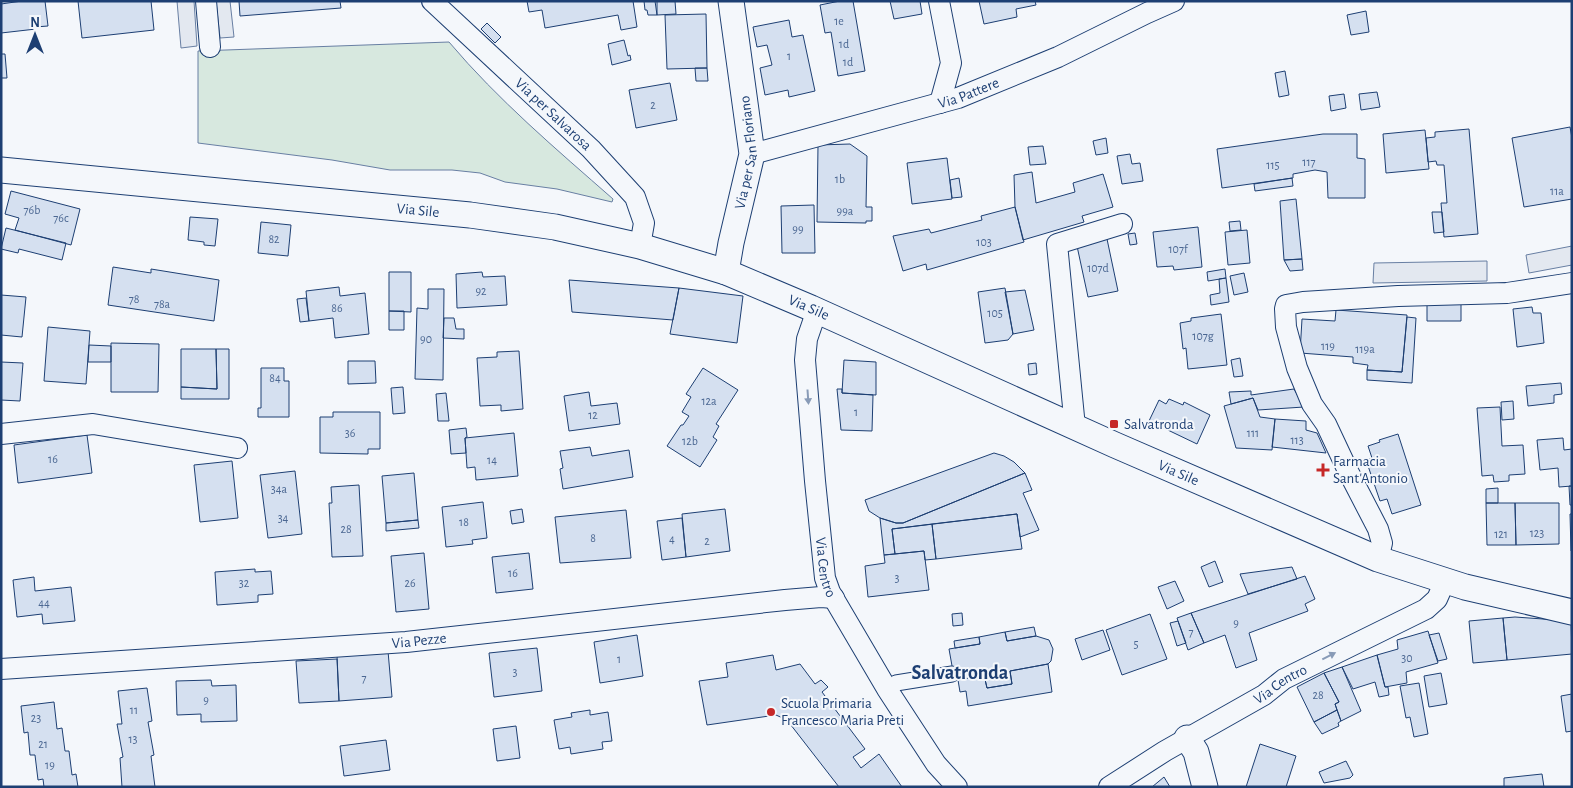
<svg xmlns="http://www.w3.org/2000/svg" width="1573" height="788" viewBox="0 0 1573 788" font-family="'Alegreya Sans',sans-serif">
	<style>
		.green { fill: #d7e8df; stroke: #687fa3 }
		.parking { fill: #e3e8f0; stroke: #687fa3 }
		.building { fill: #d5e0f0; stroke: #1d3f73 }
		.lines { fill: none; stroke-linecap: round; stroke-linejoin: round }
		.pedestrian-casing { stroke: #1d3f73; stroke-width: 17 }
		.minor-casing { stroke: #1d3f73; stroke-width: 22 }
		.tertiary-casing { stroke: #1d3f73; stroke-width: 27 }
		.pedestrian { stroke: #f4f7fb; stroke-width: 15 }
		.minor { stroke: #f4f7fb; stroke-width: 20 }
		.tertiary { stroke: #f4f7fb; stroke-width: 25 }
		.oneway { fill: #889bb7 }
		.poi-dot { fill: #c62828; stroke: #f4f7fb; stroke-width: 2 }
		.labels { text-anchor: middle; stroke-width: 4; stroke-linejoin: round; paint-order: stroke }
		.number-label { font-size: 12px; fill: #4b6792 }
		.street-label { font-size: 15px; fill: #1d3f73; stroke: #f4f7fb }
		.poi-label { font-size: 15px; fill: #1d3f73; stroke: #f4f7fb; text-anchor: start }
		.district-label { font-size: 20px; font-weight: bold; fill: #1d3f73; stroke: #f4f7fb }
	</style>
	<rect width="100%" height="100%" fill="#f4f7fb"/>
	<path class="green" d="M449,42c49,58 107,107 164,157l-1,3 -55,-13 -52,-7 -25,-9 -28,-3h-62l-58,-10 -134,-17v-92z"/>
	<path class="parking" d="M177,1h17l3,45 -16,2z
		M216,1h14l4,36 -14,1z
		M1572,246v19l-43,8 -3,-18z
		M1487,261v20l-114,2 1,-20z"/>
	<path class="building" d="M22,1h23l3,25 -13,1 1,2 -35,4v-29z
		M78,1h73l3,29 -72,8z
		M239,1h101l1,7 -101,8z
		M527,1h106l4,26 -16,3 -3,-15 -73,13 -3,-18 -13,2z
		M644,1h11l2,14h-9l-1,-5h-2z
		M657,1h18l1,13 -19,1z
		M840,1h13l12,70 -27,5 -7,-44 -6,1 -5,-28z
		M890,1h30l2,13 -28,5z
		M979,1h56l1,4 -20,4 1,8 -33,7z
		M1366,11l3,21 -18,3 -4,-20z
		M706,14l1,54 -40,1 -2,-54z
		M789,20l3,17 11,-2 12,56 -26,6 -1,-7 -23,5 -5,-27 12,-3 -5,-20 -10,2 -4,-20z
		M487,23l14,14 -6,6 -14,-14z
		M624,40l4,16 2,-1 1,5 -19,5 -4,-21z
		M1,54h4l2,24h-6z
		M695,68h12l1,13h-12z
		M1285,71l4,24 -10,2 -4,-24z
		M670,83l7,37 -41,8 -7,-38z
		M1377,92l3,15 -19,3 -2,-16z
		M1344,94l2,14 -15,3 -2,-15z
		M1570,127l2,11v61l-48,8 -12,-69z
		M1469,129l9,105 -34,3 -3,-34h6l-3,-38h-7l-1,-4 -8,1 -2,-24 9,-1v-5z
		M1425,130l4,39 -43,4 -3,-39z
		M1323,134h34v24l8,1v39h-37l-1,-26 -12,-2 -22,4v4l-71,10 -5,-39z
		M1106,138l2,15 -12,2 -3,-14z
		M850,144l17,12 -1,51h6v14h-6v2l-49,-1 1,-77z
		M1043,146l3,18 -16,1 -2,-18z
		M1130,154l2,10 8,-1 3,18 -21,3 -5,-28z
		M947,158l5,41 -40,5 -5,-41z
		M1032,172l4,31 39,-11 -2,-9 30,-9 10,33 -31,9 2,6 -61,18 -8,-33 -1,-32z
		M959,178l3,19 -10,1 -2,-18z
		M1292,178l1,8 -38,5 -1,-7z
		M11,191l69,18 -9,36 -56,-15 4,-12 -14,-4z
		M1296,199l6,60 -18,1 -4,-59z
		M814,205l1,48h-33l-1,-47z
		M1015,207l9,35 -97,28 -1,-6 -23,7 -10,-35 36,-7 2,4 51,-13 -1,-4z
		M1432,212h10l2,20 -10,1z
		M190,217l28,2 -3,27 -11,-1v-3l-16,-2z
		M1240,221l1,9 -11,1 -1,-9z
		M261,222l30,3 -3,31 -30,-3z
		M1198,227l4,40 -28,3 -1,-4 -16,1 -4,-35z
		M6,228l60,15 -4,17 -43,-11 -1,4 -17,-4z
		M1247,230l3,33 -22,2 -3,-33z
		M1135,233l2,11 -7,1 -2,-11z
		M1107,239l11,52 -30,6 -11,-51z
		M1302,259l1,11 -13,1 -6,-11z
		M113,267l38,6v-4l68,11 -5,41 -106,-16z
		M1225,269l1,9 -18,3 -1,-9z
		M389,272h22v40l-22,-1z
		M482,272l1,5 22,-1 2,29 -50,3 -1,-34z
		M1244,273l4,19 -14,3 -4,-19z
		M1226,278l3,24 -18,3 -1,-10 10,-2 -1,-14z
		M569,280l110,8 -6,32 -101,-8z
		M339,287l1,9 25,-3 4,41 -34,4 -2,-20 -24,3 -3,-30z
		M679,288l64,8 -6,47 -67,-9z
		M1005,288l8,46 -5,6 -23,3 -7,-51z
		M428,289h16l-1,91 -28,-1 2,-71 11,1z
		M1025,290l9,40 -21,4 -8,-42z
		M1,295l25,2 -4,40 -21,-2z
		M306,298l3,23 -9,1 -3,-23z
		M1461,298v23h-34v-22z
		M1532,307l1,6h8l3,30 -27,4 -4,-38z
		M1336,310l71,5 -5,57 -35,-2 1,-5 -15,-2v-6l-53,-4 2,-34 33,2z
		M389,311h15v19h-15z
		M1221,314l6,51 -39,4 -2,-21 -3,1 -3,-26 11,-2v-3z
		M1407,317l9,1 -4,65 -45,-3v-10l35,2z
		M444,318h10l2,11h8v10l-21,-1z
		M48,327l42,4 -4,53 -42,-3z
		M111,343l48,1 -1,48h-47z
		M89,345l22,1v16h-23z
		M181,349h35l1,40 -36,-2z
		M216,349h13v50h-48v-12l36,2z
		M519,351l4,58 -22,2v-6l-21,1 -3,-48 20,-1v-5z
		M1240,358l3,18 -9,1 -3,-17z
		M844,360l32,2v33l-34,-2z
		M348,361h27l1,22 -28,1z
		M1,362l22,1 -3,38 -19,-1z
		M1036,363l1,11 -8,1 -1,-11z
		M261,368h23v13h5v36h-31v-9h3z
		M703,368l35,22 -22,34 3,2 -6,11 4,3 -17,27 -33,-21 14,-21h2l6,-9 -7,-4 9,-15 -5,-3z
		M1561,383l1,11 -8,1v8l-26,3 -2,-20z
		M403,387l2,26 -12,1 -2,-26z
		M837,389h5v4l31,2 -1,36 -31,-1z
		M1294,389l10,18 -46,3 -5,-12 -22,6 -2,-12 22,-1v4z
		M589,392l2,14 26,-3 3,21 -51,7 -5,-35z
		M446,393l3,28h-11l-2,-27z
		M1253,398l7,19 15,2 -3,31 -36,-2 -12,-42z
		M1169,399l14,6 1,-3 26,13 -13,29 -48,-23 10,-21 7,4z
		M1513,401l1,18 -12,1 -1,-18z
		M1500,407l2,39 21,-1 2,29 -16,1v6l-15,1 -1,-7 -11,1 -5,-68z
		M333,412h47v37h-12v5l-48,-1v-36h13z
		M1275,419l31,2v9l11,3 9,20 -54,-6z
		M466,428l1,9 -2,1 1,15 -15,1 -2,-24z
		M514,433l4,43 -42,4 -1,-13 -8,1 -2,-30z
		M1398,434l23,71 -29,9 -5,-15 -7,2 -14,-41 6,-2 -4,-12 12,-4 -1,-2z
		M87,435l5,38 -74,10 -4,-38z
		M1563,438l1,12 8,-1v37l-13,1 -1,-19 -18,2 -3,-30z
		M590,447l2,9 37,-6 4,27 -70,12 -3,-20 3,-1 -3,-17z
		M994,453l10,3 10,6 11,11 -122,50h-7l-16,-5 -11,-7 -4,-11z
		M232,461l6,57 -38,4 -6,-57z
		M295,471l7,63 -34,4 -8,-63z
		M414,473l4,47 -32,3 -4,-47z
		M1025,473l7,17 -9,3 16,37 -19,7 -3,-23 -125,15 3,25 -11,1 -4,-37 16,5h7z
		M359,485l4,71 -31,1 -3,-54h3l-1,-16z
		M1569,486h3v19h-2z
		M1498,488v15h-12v-14z
		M483,502l4,36 -15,2 1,4 -27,3 -4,-40z
		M1486,503h29l1,42h-29z
		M1515,503h44v41l-43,1z
		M522,509l2,13 -12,2 -2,-13z
		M725,509l5,42 -44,6 -4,-43z
		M626,510l5,48 -71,5 -5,-46z
		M1017,514l5,35 -86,10 -4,-35z
		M1570,514h2v37h-1z
		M682,518l4,39 -24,3 -5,-39z
		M418,520l1,8 -33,3v-8z
		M932,524l4,35 -11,1 -1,-9 -29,3 -3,-25z
		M924,551l5,39 -61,7 -3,-31 20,-3 -1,-8z
		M424,553l5,56 -33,3 -5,-56z
		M529,553l4,36 -37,4 -4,-36z
		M1215,561l8,21 -14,5 -8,-20z
		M1292,567l5,12 -49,15 -8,-20z
		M255,569v3l16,-1 2,23 -15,1v7l-41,3 -2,-33z
		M1305,576l10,23 -10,5 3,7 -59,22 8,27 -21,8 -11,-33 -21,8 -13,-30z
		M34,577l1,14 36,-4 4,34 -32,3 -1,-10 -25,3 -4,-37z
		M1175,581l9,20 -17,8 -9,-22z
		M962,613l1,12 -10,1 -1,-12z
		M1191,613l13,30 -16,7 -11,-32z
		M1150,614l17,45 -45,16 -16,-45z
		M1515,617l56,4 1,33 -65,6 -4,-42z
		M1503,618l4,42 -34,3 -4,-42z
		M1178,621l8,22 -9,3 -7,-23z
		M1034,627l2,9 -29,5 -2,-9z
		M1103,630l7,20 -28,10 -7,-21z
		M1428,631l10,32 -32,9 1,11 -22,4 -8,-32 21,-6 -1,-9z
		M1005,632l2,9 29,-5 13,4 4,9 -2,12 -3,3 -38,7 2,13 -25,4 -3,-13 -26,5v-3h-4l-5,-28 31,-5 -1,-7z
		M1439,633l8,26 -9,2 -9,-26z
		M637,635l6,41 -43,7 -6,-41z
		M979,637l1,7 -25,4 -1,-7z
		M537,648l5,43 -48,6 -5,-44z
		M388,651l4,46 -53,4 -2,-46z
		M773,655l3,15 24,-6 15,20 6,-4 7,7 -6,5 43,57 -12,8 8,11 18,-14 23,33h-63l-52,-67 -11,-5 -69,10 -8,-44 29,-4 -2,-14z
		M1377,655l8,32h3l1,8 -10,2 -4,-15 -22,7 -11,-22z
		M337,659l2,42 -40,2 -3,-42z
		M1048,664l4,28 -84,14 -2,-15 -6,1 -2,-12 26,-5 3,13 25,-4 -2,-13z
		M1342,667l19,44 -20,10 -6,-17 4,-2 -15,-29z
		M1324,673l15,29 -4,2 2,6 -23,12 -17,-35z
		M1441,673l6,31 -18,3 -5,-31z
		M211,680l1,6 24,-1 1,36 -36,1v-8l-24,1 -1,-34z
		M1419,683l9,51 -14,3 -4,-20 -4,1 -6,-32z
		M147,688l5,33 -4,1 6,33 -3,1 4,31h-33l-2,-29 3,-1 -6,-33h5l-4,-33z
		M1572,694v37l-6,1 -5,-36z
		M54,702l3,27 5,-1 3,23h4l3,24 4,-1 2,13h-34l-1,-8 -5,1 -3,-25h-5l-2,-23 -4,1 -3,-27z
		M590,710v5l18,-3 4,29 -10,1 1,7 -32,5 -1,-7 -11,2 -5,-29 18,-3 -1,-4z
		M1337,710l4,11 -3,2 1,3 -17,8 -8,-12z
		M516,726l4,32 -23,3 -4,-32z
		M386,740l4,30 -46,6 -4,-30z
		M1260,744l36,12 -10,31h-40z
		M1346,761l7,14 -3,3 -26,5 -5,-11z
		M1542,774l2,13h-40v-9z
		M1164,777l6,10h-18z"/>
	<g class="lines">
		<defs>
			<path id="pedestrian" d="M896,683l56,-9"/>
			<g id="minor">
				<path d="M206,1l4,46"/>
				<path id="s1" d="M432,1l159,148 44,48 9,26 -4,23"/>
				<path d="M939,1l12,62 -11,40"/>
				<path id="s2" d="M752,154l206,-56 100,-41 89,-44 27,-12"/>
				<path id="s3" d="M817,310l-10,29 -2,21 10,121 10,97 5,14 57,97 49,75 21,23"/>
				<path d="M1075,427l-18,-183 65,-20"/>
				<path d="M1,434l92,-10 144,24"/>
				<path d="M1378,559l4,-16 -4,-14 -29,-56 -23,-49 -14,-20 -15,-36 -11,-41 -1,-18 1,-4 17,-3 95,-6 109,-3 65,-10"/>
				<path id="s4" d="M1,669l405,-27 379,-42 36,-3 13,1"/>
				<path id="s5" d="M1109,787l56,-36 99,-56 20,-16 142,-70 11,-10 8,-18"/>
			</g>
			<g id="tertiary">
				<path id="s6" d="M1,170l469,45 85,12 85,19 86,26 85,36 304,137 263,114 87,28 107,25"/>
				<path id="s7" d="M726,272l5,-29 21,-89 -21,-153"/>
				<path d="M1187,738l9,14 9,35"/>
			</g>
		</defs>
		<use href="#pedestrian" class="pedestrian-casing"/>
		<use href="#minor" class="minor-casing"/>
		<use href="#tertiary" class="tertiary-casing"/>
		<use href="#pedestrian" class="pedestrian"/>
		<use href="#minor" class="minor"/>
		<use href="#tertiary" class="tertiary"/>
	</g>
	<defs><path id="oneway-solid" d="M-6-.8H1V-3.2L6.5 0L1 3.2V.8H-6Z" transform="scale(1.25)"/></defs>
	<g class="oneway">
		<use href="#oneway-solid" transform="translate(808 397) rotate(86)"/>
		<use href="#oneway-solid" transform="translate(1329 656) rotate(-27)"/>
	</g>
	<g class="poi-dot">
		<rect x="1109" y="419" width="10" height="10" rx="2.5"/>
		<path d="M1320.5 462.5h5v5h5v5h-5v5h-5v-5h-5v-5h5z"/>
		<circle cx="771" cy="712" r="5"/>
	</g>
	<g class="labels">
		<g class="number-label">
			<text x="839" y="25">1e</text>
			<text x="844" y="48">1d</text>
			<text x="789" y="60">1</text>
			<text x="848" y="66">1d</text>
			<text x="653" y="109">2</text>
			<text x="1309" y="166">117</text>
			<text x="1273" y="169">115</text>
			<text x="840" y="183">1b</text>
			<text x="1557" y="195">11a</text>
			<text x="32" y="214">76b</text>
			<text x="845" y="215">99a</text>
			<text x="61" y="222">76c</text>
			<text x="798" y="233">99</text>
			<text x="274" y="243">82</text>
			<text x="984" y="246">103</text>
			<text x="1178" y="253">107f</text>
			<text x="1098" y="272">107d</text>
			<text x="481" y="295">92</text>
			<text x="134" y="303">78</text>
			<text x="162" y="308">78a</text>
			<text x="337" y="312">86</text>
			<text x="995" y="317">105</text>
			<text x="1203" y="340">107g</text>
			<text x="426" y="343">90</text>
			<text x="1328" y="350">119</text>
			<text x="1365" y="353">119a</text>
			<text x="275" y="382">84</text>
			<text x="709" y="405">12a</text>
			<text x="856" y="416">1</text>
			<text x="593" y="419">12</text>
			<text x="350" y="437">36</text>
			<text x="1253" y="437">111</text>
			<text x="1297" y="444">113</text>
			<text x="690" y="445">12b</text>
			<text x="53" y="463">16</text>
			<text x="492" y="464">14</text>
			<text x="279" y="493">34a</text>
			<text x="283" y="522">34</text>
			<text x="464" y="526">18</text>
			<text x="346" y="533">28</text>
			<text x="1537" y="537">123</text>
			<text x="1501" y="538">121</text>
			<text x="593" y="542">8</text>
			<text x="672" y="543">4</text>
			<text x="707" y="545">2</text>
			<text x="513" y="577">16</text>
			<text x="897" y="582">3</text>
			<text x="244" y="587">32</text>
			<text x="410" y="587">26</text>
			<text x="44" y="607">44</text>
			<text x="1236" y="627">9</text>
			<text x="1191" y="636">7</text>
			<text x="1136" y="648">5</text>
			<text x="1407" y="662">30</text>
			<text x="619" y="663">1</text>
			<text x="515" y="676">3</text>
			<text x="364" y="682">7</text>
			<text x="1318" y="699">28</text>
			<text x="206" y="704">9</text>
			<text x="134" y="714">11</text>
			<text x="36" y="722">23</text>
			<text x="133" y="743">13</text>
			<text x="43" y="748">21</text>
			<text x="50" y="769">19</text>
		</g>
		<g class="street-label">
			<text dy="5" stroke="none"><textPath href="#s2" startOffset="225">Via Pattere</textPath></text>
			<text dy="5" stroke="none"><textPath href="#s1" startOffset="166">Via per Salvarosa</textPath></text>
			<text dy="5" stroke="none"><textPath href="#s7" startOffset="122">Via per San Floriano</textPath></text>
			<text dy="5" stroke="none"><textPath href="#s6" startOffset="419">Via Sile</textPath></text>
			<text dy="5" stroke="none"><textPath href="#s6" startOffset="824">Via Sile</textPath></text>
			<text dy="5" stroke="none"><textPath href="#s6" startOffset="1229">Via Sile</textPath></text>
			<text dy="5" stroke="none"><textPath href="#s3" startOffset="260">Via Centro</textPath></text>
			<text dy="5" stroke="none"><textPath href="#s4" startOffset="419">Via Pezze</textPath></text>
			<text dy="5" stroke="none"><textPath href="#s5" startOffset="200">Via Centro</textPath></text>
		</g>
		<g class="poi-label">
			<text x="1124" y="429">Salvatronda</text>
			<text x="1333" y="466">Farmacia<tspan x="1333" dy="17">Sant'Antonio</tspan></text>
			<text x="781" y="708">Scuola Primaria<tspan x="781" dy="17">Francesco Maria Preti</tspan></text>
		</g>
		<g class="district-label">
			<text x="960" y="679">Salvatronda</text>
		</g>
	</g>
	<rect width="1573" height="788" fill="none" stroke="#1d3f73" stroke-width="5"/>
	<g transform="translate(35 35)" stroke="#f4f7fb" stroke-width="4" paint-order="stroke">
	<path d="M0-4L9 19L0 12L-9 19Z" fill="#1d3f73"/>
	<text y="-8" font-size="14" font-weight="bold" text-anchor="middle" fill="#1d3f73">N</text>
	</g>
</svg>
